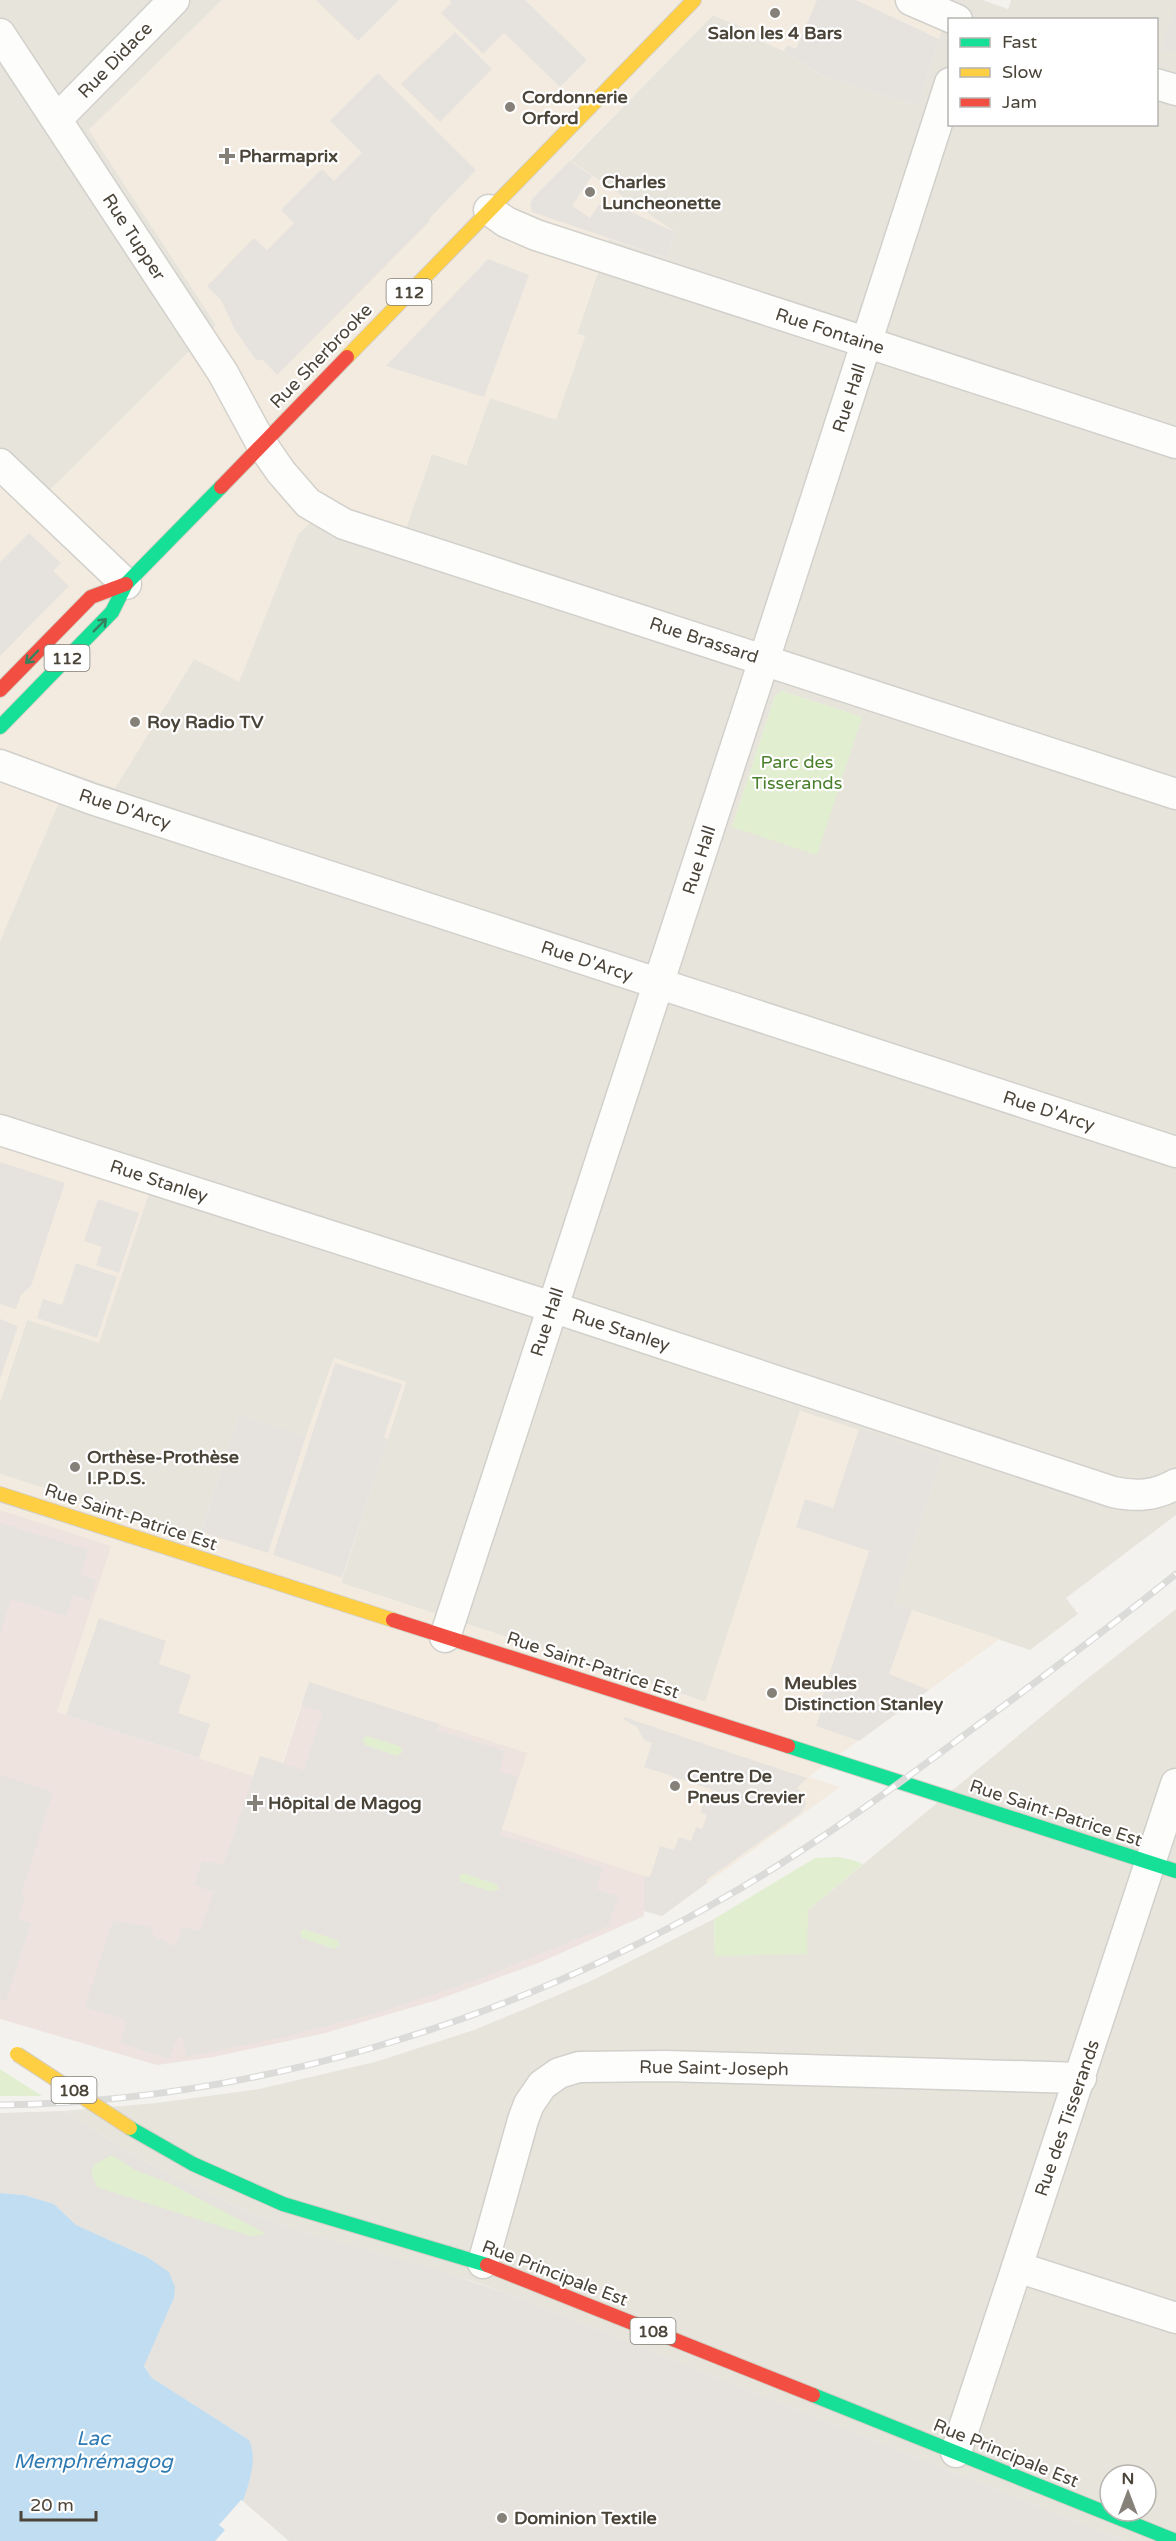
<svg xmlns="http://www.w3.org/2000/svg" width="1176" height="2541" viewBox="0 0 1176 2541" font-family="'Varela Round',sans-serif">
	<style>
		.residential { fill: #e7e4dc; fill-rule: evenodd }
		.commercial { fill: #f3ebdf }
		.industrial { fill: #e6e2de }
		.medical { fill: #eee3df }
		.green { fill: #e1eecf }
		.parking { fill: #e6e3df; fill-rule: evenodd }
		.water { fill: #c0ddf1 }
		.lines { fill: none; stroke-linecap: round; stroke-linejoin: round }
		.street-casing { stroke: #d2d0cb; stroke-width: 33 }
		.fast-casing { stroke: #d3cfc5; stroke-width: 16 }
		.slow-casing { stroke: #d3cfc5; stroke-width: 16 }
		.jam-casing { stroke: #d3cfc5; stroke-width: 16 }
		.street { stroke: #fdfdfc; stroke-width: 30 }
		.fast { stroke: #16e098; stroke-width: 14 }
		.slow { stroke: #ffcf43; stroke-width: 14 }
		.jam { stroke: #f24e42; stroke-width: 14 }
		.rail-casing { stroke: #dbdbda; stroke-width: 7 }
		.rail { stroke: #fff; stroke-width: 4.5; stroke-dasharray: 14; stroke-linecap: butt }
		.slow-bridge-casing { stroke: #d6cebb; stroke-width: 16; stroke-linecap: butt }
		.slow-bridge { stroke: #ffcf43; stroke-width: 14 }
		.oneway { stroke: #36825f }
		.poi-dot { fill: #868178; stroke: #fff; stroke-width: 2 }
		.labels { text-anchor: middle; stroke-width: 4.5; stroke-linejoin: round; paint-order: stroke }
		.shield { fill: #fff; stroke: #817c74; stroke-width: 1.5 }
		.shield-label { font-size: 16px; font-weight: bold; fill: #4b4439 }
		.poi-label { font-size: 18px; font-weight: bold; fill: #4b4439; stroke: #fff; text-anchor: start }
		.street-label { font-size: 18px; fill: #4b4439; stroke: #fff }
		.park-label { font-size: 18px; fill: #4a7f2a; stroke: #fff }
		.water-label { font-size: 20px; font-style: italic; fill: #2e7ab2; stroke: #fff }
	</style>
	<rect width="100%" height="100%" fill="#f4f2ee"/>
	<path class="residential" d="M0,0h222l-133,130 127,195 -187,186 -29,-27z
		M951,0h32l25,9 3,-9h165v1515l-110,83 12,16 -48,36 -137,-46 48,-147 -141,-46 -94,291 -365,-119 65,-201 -72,-24 -28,78 -67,-21 -40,123 -199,-64v-72l27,-82 130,-155 -157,-51v-173l71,-168 44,15 79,-129 45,22 59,-147 36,-34 20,11 52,17 26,-74 34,11 24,-67 95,-62 -8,-2 32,-95 58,19 8,-26 -105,-71 143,-146 48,20 -2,5 25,11 37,24 97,30zM950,20h206v104h-206zM782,691l80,26 -130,110 43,-131z
		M1176,1609v932h-51l-608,-244 -45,-16 -160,-46 -44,-15 -85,-38 -39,-21 -80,-50 92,-8 103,-14 116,-27 99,-32 65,-27 54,-23 121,-61 1,37 93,-46 275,-228zM1110,2475h36v36h-36z"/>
	<path class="commercial" d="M222,0h729l-33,106 -97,-31 -37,-24 -25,-11 2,-5 -48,-20 -143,145 105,72 -8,26 -58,-19 -32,95 8,3 -29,83 -66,-22 -24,67 -34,-11 -26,74 -52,-17 -20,-11 -36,34 -59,148 -45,-23 -79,129 -44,-15 -71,168v-457l29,27 187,-186 -127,-195z
		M0,1114l158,52 -59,177 -72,-23 -27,82z
		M334,1358l72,24 -65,201 364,119 95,-291 142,45 -48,148 106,35 -192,138 32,10 -178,129 -18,-5v-35l-142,-47 24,-76 -218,-70 -26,80 -29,13 -196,-64 53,-166 -110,-36v-36l199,64 40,-124 67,22z"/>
	<path class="industrial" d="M64,2111l80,50 39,21 85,38 44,15 129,36 76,26 608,244h-836l-46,-40 8,-26 -2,-35 -97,-62 -8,-13 30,-67 -1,-18 -26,-23 -71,-32 -22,-21 -30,-9 -24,-2v-80z"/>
	<path class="medical" d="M0,1510l111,36 -54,166 196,64 7,-20 23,7 26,-81 218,71 -25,76 142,47v40l-103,46 -107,39 -109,32 -112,24 -56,8 -157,-46z"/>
	<path class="green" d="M782,691l80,26 -45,138 -85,-28 43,-131z
		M367,1736l33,10 3,6 -6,4 -33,-11 -1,-6z
		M838,1857l15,3 10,4 -55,46 -1,44 -92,2 -1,-37 101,-61z
		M463,1873l33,11 3,5 -6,3 -33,-10 -1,-6z
		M304,1929l33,11 3,5 -6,4 -33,-11 -1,-6z
		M0,2069l42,27h-42z
		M109,2156h5l21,14 34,13 94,49 1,3 -14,1 -153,-49 -6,-14 3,-8z"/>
	<path class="parking" d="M316,0h83l-41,41z
		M450,0h75l62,60 -27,27 -56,-54 -21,21 -42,-41 10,-10z
		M817,0h39l83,39 -21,67 -97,-31 -37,-24 3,-6 9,4z
		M1176,5v48l-14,-4z
		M455,32l37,37 -52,53 -39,-38z
		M378,73l98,97 -47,49 1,2 -153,154 -14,-15h-7l-21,-30 -14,-30 -14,-14 47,-48 13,12 27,-27 -13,-13 41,-41 12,12 28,-28 -32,-32z
		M570,161l22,15 -20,30 18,12 9,-14 14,9 5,-7 57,26 -8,26 -135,-46 -2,-8 3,-6z
		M488,259l41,16 -45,122 -98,-31z
		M29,533l32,30 -8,8 16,15 -69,70v-94z
		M0,1162l65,21 -34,103 -10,9 -5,14 -16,-5z
		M98,1199l41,14 -20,60 -23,-8 6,-18 -18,-6z
		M76,1263l41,14 -20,61 -60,-20 6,-19 19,6z
		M0,1319l18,7 -18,53z
		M335,1363l67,21 -18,53 4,2 -46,139 -69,-23z
		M239,1414l67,22 -38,117 -67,-21z
		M859,1429l83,27 -48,148 18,6 -23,64 40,16 -70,51 -43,-15 7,-21 -3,-2 49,-152 -73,-24 9,-28 28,9z
		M0,1523l88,27 -8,25 16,5 -7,21 -16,-6 -7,21 -55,-17 -11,36z
		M99,1618l67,23 -7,23 32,11 -13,38 32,11 -11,34 -133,-43z
		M309,1682l130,42 -2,6 68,21 -6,20 19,6 -18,58 103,33 -7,21 22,7 -10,30 -134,55 -94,31 -96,25 -97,20 -5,-19 -4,-1 -9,22 -49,-16 6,-18 -2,-6 -39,-12 28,-87 40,8 -1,7 23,11 7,-19 18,4 14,-39 -20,-7 8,-24 21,4 37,-109 44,14 19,-58 -22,-7zM367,1736l33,10 3,6 -6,4 -32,-11 -2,-6zM463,1873l33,11 3,5 -6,3 -32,-10 -2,-6zM304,1929l33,11 3,5 -6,4 -32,-11 -2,-6z
		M624,1717l183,61 -10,10 5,4 4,12 -5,9 -95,67 1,3 -45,33 -18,-5v-35l6,1 10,-31 14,4 5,-13 12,4 5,-14 6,2 5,-14 -7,-3 4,-11 8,3 4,-13 -72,-24 8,-24 -8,-3 -7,-13 -14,-8z
		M0,1775l53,17 -32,103 4,2 -7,22 13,4 -25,78 -6,-2z
		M205,2229l90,29 37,1 15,-3 89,19 60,20 -5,20 75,20 40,15 60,14 -72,148 -19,29h-13l-149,-94 -11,-3 -46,-2 -2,3 26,19 -65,77h-26l-45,-39 21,-64 14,-23 -77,-45 -12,20 -37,-24 45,-100 -10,-4z"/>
	<path class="water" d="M0,2193l24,2 30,9 22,21 71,32 22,15 6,15 -1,11 -30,68 8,12 97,62c9,20 0,42 -6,61l-2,-1 -22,25 6,5 -10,11h-215z"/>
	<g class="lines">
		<defs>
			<path id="street" d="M911,0l46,20
				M0,34l223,339 38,70 20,29 27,31 36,21 832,270
				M1156,84l20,6
				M57,119l117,-119
				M489,210l17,12 30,13 640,208
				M0,464l126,120
				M0,765l92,34 1084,353
				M0,1130l552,177 561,185c23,5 42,4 63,-8
				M445,1637l319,-977 186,-577
				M483,2263l40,-143 6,-16 13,-19 17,-12 20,-6 87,-1 415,12
				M1017,2267l159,51
				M956,2452l220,-668"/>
			<path id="fast" d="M0,727l112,-115 14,-28 95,-97
				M788,1746l388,125
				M130,2128l63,36 90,40 204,61
				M813,2395l363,146"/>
			<path id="slow" d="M347,357l347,-357
				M0,1494l393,126"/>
			<path id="jam" d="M221,487l126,-130
				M0,690l91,-93 35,-13
				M393,1620l395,126
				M487,2265l326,130"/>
		</defs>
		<use href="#street" class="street-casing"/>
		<use href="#fast" class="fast-casing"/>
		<use href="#slow" class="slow-casing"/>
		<use href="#jam" class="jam-casing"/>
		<use href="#street" class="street"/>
		<use href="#fast" class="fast"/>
		<use href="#slow" class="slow"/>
		<use href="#jam" class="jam"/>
		<defs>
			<path id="rail" d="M0,2105c248,-3 498,-80 713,-201 90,-50 175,-112 258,-174 69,-51 138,-102 205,-156"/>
		</defs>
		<use href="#rail" class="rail-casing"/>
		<use href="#rail" class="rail"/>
		<defs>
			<path id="slow-bridge" d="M17,2054l113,74"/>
		</defs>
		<use href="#slow-bridge" class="slow-bridge-casing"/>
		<use href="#slow-bridge" class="slow-bridge"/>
	</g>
	<defs><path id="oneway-shaft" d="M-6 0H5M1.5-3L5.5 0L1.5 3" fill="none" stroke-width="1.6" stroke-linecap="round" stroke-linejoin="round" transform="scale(1.5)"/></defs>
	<g class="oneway">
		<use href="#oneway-shaft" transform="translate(100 625) rotate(-45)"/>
		<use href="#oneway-shaft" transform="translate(32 657) rotate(134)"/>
	</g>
	<g class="poi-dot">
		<circle cx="775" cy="13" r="6"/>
		<circle cx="510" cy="107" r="6"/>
		<path d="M224 147h6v6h6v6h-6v6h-6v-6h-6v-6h6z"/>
		<circle cx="590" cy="192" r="6"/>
		<circle cx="135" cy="722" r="6"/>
		<circle cx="75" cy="1467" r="6"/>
		<circle cx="772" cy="1693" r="6"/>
		<circle cx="675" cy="1786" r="6"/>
		<path d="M252 1794h6v6h6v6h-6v6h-6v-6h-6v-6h6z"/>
		<circle cx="502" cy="2518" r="6"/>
	</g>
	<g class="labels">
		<g class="shield">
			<rect x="386.5" y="279" width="45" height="26" rx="4.5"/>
			<rect x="44.5" y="645" width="45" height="26" rx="4.5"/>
			<rect x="51.5" y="2077" width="45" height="26" rx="4.5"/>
			<rect x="630.5" y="2318" width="45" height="26" rx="4.5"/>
		</g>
		<g class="shield-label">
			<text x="409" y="298">112</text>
			<text x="67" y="664">112</text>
			<text x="74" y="2096">108</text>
			<text x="653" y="2337">108</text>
		</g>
		<g class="poi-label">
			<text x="775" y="39" text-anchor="middle">Salon les 4 Bars</text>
			<text x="522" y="103">Cordonnerie<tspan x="522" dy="21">Orford</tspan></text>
			<text x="239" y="162">Pharmaprix</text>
			<text x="602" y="188">Charles<tspan x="602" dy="21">Luncheonette</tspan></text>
			<text x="147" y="728">Roy Radio TV</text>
			<text x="87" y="1463">Orthèse-Prothèse<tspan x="87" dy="21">I.P.D.S.</tspan></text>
			<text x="784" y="1689">Meubles<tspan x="784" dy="21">Distinction Stanley</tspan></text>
			<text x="687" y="1782">Centre De<tspan x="687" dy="21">Pneus Crevier</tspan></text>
			<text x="268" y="1809">Hôpital de Magog</text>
			<text x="514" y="2524">Dominion Textile</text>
		</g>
		<g class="street-label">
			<text transform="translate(115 60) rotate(-46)" y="6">Rue Didace</text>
			<text transform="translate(134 237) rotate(57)" y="6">Rue Tupper</text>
			<text transform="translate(830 331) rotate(18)" y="6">Rue Fontaine</text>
			<text transform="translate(321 356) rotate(-46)" y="6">Rue Sherbrooke</text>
			<text transform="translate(849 398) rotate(-72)" y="6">Rue Hall</text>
			<text transform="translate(704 640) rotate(18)" y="6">Rue Brassard</text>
			<text transform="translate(125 809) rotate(18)" y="6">Rue D'Arcy</text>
			<text transform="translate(699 860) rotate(-72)" y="6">Rue Hall</text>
			<text transform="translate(587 961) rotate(18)" y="6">Rue D'Arcy</text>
			<text transform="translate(1049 1111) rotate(18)" y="6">Rue D'Arcy</text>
			<text transform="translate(159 1181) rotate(18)" y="6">Rue Stanley</text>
			<text transform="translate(547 1322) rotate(-72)" y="6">Rue Hall</text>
			<text transform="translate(621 1330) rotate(18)" y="6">Rue Stanley</text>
			<text transform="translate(131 1517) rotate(18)" y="6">Rue Saint-Patrice Est</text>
			<text transform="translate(593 1665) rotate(18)" y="6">Rue Saint-Patrice Est</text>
			<text transform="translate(1056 1813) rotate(18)" y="6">Rue Saint-Patrice Est</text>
			<text transform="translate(714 2068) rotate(1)" y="6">Rue Saint-Joseph</text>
			<text transform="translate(1067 2118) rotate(-71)" y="6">Rue des Tisserands</text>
			<text transform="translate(555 2273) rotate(21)" y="6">Rue Principale Est</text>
			<text transform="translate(1006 2453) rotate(22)" y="6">Rue Principale Est</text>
		</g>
		<g class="park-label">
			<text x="797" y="768">Parc des<tspan x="797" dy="21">Tisserands</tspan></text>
		</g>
		<g class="water-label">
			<text x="93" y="2445">Lac<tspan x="93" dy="23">Memphrémagog</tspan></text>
		</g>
	</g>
	<rect x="948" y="18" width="210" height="108" fill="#ffffff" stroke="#b7b4b0" stroke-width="1.5"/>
	<rect x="960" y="38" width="30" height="9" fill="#16e098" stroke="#b7b4b0" stroke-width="1.5"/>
	<text x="1002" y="48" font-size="18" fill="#4b4439">Fast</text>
	<rect x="960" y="68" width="30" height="9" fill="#ffcf43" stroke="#b7b4b0" stroke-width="1.5"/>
	<text x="1002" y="78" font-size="18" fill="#4b4439">Slow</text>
	<rect x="960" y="98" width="30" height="9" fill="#f24e42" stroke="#b7b4b0" stroke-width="1.5"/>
	<text x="1002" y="108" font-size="18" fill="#4b4439">Jam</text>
	<g transform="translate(1128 2493)"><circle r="28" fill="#ffffff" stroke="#b7b4b0" stroke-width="1.5"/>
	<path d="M0-4.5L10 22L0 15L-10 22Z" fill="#868178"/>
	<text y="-9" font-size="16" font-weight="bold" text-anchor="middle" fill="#4b4439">N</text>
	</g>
	<path d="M21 2511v9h75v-9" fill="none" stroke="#4b4439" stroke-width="3"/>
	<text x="30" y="2511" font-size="18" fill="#4b4439" stroke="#ffffff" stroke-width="4.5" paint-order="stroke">20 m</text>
</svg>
